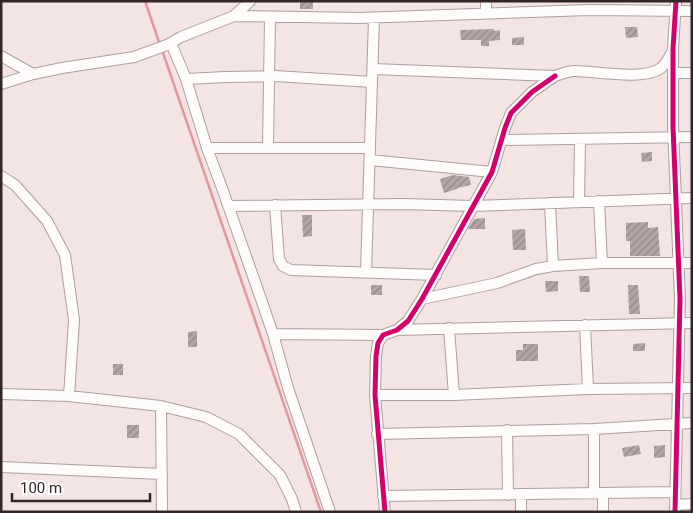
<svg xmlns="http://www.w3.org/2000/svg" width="693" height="513" viewBox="0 0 693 513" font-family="Roboto,sans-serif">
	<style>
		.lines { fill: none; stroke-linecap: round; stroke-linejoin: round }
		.stream { stroke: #e4979d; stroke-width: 2.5 }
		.building { fill: url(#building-hatch) }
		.street-casing { stroke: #ae9fa0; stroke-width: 12 }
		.street { stroke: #fefbfb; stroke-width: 10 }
		.cycleway-casing { stroke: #fff; stroke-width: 8 }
		.cycleway { stroke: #d6006c; stroke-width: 5 }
	</style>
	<defs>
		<pattern id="building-hatch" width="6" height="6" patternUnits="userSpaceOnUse" patternTransform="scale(1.25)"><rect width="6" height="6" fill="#b4a6a6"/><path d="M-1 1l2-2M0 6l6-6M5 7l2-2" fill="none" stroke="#938787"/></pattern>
	</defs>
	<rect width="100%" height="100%" fill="#f5e4e4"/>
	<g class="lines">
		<path class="stream" d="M145,1l15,44
			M162,50l159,462"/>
	</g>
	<path class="building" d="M300,1h13v8h-13z
		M625,27h12l1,10 -12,1z
		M494,29v2l6,-1v10l-11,1v5h-8v-6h-20l-1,-10z
		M524,37v8h-12v-7z
		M652,152v9l-10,1 -1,-9z
		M453,175l16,2 2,8 -14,3v1l-13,4 -4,-14z
		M302,215h10v21l-9,1z
		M485,218v11h-17l6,-10z
		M648,222v6l10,-1 2,29h-30v-15h-4v-18z
		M525,229l1,21h-13l-1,-20z
		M579,276h10l1,16h-10z
		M545,281h13v10l-12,1z
		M371,285h11v10h-11z
		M628,285h10l2,29h-11z
		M197,331v16h-9v-15z
		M645,343v8h-12v-7z
		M523,344h15v17h-22v-11h7z
		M113,364h10v11h-10z
		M127,425h12v13h-12z
		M639,445l2,9 -17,3 -2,-9z
		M665,445v12l-11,1v-12z"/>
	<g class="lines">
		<defs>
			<path id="street" d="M486,1v12
				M234,16l126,2 229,-8 103,1
				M171,43l15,36 21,69 15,40 39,111 12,35 15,54 42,124
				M1,56l32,18
				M373,69l182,7c6,-2 13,-5 19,-5 21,0 70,10 87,-3 5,-4 8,-10 11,-16
				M673,73h19
				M186,79l40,-2 49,-1 97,6
				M1,84l32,-10 29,-6 72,-11 33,-12 14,-8 53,-21 16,-15
				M502,140l190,-3
				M268,147l2,-130
				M207,148h163
				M370,160l122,12
				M1,176l14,9 32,36 18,34 9,65 -5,76
				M599,201l3,62
				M579,202l1,-62
				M550,203l3,63
				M275,205l4,54 4,7 8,4 145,5
				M228,206l176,-2 69,2 219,-8
				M366,272l8,-254
				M422,299l75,-16 39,-14 17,-3 49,-3h90
				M585,325l3,64
				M449,328l5,67
				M397,330l295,-7
				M273,334l110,1
				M1,394l68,2 92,10 45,11 33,17 41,41 12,24 4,13
				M375,395h79l134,-6 104,-1
				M161,406l1,106
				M594,429v64
				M507,430l1,65
				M377,434l217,-5 98,-6
				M1,467l161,7
				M603,493v19
				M521,494v18
				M383,496l291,-4
				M675,505l17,-1
				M385,512l-10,-117 1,-39 2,-13 5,-8 14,-5 11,-9 14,-22 70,-127 13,-44 6,-15 21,-21 23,-16
				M675,512l5,-213 -7,-172v-78l3,-48"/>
		</defs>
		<use href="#street" class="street-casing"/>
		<use href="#street" class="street"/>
		<defs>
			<path id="cycleway" d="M385,512l-10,-117 1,-39 2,-13 5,-8 14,-5 11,-9 14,-22 70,-127 13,-44 6,-15 21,-21 23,-16
				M675,512l5,-213 -7,-172v-78l3,-48"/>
		</defs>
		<use href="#cycleway" class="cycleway-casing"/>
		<use href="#cycleway" class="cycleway"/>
	</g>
	<rect width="693" height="513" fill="none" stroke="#342627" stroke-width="5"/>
	<path d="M12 493v8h138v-8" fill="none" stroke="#342627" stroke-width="2.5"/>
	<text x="20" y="493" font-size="15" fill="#342627" stroke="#ffffff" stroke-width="4" paint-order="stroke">100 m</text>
</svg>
